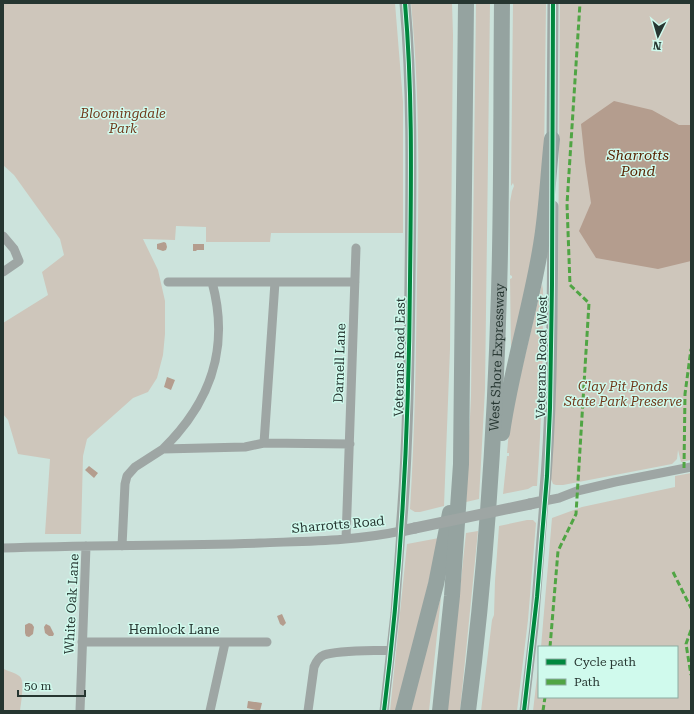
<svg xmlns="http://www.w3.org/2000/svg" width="694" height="714" viewBox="0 0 694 714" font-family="'Roboto Serif',serif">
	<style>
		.green { fill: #cec6bb }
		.water { fill: #b49d8e }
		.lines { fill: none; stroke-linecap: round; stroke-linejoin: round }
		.minor { stroke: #9ea6a4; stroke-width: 9 }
		.tertiary { stroke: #9ea6a4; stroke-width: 11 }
		.motorway { stroke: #95a3a0; stroke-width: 16 }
		.tertiary-bridge { stroke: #9ea6a4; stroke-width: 11 }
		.quiet { stroke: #50a544; stroke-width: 3; stroke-dasharray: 6 3; stroke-linecap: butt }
		.cycleway-casing { stroke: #d0faed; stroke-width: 6 }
		.cycleway { stroke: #00873e; stroke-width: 4 }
		.labels { text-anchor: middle; stroke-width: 3; stroke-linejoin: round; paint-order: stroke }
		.park-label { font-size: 13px; font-style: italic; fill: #70391b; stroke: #d0faed }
		.street-label { font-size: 13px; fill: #263631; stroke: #d0faed }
		.water-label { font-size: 14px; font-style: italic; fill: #572201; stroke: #d0faed }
	</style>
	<rect width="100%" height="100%" fill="#cce3dc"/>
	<path class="green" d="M3,3h392l8,99v131h-132l-1,9h-64v-15l-30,-1 -1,14 -32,-1 15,31 7,31v33l-2,21 -6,23 -9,14 -15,6 -46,41 -4,17 -2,78h-36l5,-75 -32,-5 -10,-34 -5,-6v-91l45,-28 -6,-23 22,-17 -4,-16 -46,-64 -11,-10z
		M411,3h41l1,32 -3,314 -6,157 -24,6h-5l-5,-3c5,-78 6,-155 7,-233 2,-91 3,-182 -6,-273z
		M476,3h14l-5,386 -6,110 -13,3 5,-106z
		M513,3h33l-2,159 -9,91 -24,96 -1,-70 2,-1v-2l-2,-1v-73l2,-11 2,-5 -1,-3 -2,3z
		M560,3h131v457l-10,2 -3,-12 -1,9 -5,5 -109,21h-7l-3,-1 -2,-5 7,-188z
		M542,284l1,6c0,65 -1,131 -6,196h-4l-5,3 -25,5 4,-38h2v-3h-2l3,-34z
		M691,473v238h-158l6,-51v37h138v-50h-136l11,-129 30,-11 93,-20v-11z
		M527,520h6l3,3 -8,97 -11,91h-36l11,-91 2,-5 1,-34 4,-55z
		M478,531l-18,180h-13l19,-178z
		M439,538l-41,173h-8l17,-167z
		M441,597l-12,114h-22z
		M3,667l1,2c5,3 14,4 17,9 3,6 0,26 -1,33h-17z"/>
	<path class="water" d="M614,101l38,9 27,15h12v136l-33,8 -62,-11 -17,-27 12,-28 -6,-41 -4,-38z
		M164,242l2,1 1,4 -1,3 -3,1 -6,-2v-5z
		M193,244h11v6h-7l-1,1h-3z
		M167,377l8,3 -4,10 -7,-3z
		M89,466l9,7 -4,5 -9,-8z
		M282,614l4,9 -3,3 -3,-2 -3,-8z
		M29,623l3,1 2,3 -1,7 -4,3 -3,-1 -1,-3v-8z
		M46,624l4,2 4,8 -1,2h-4l-4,-3 -1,-6z
		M248,701l14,2 -2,8 -13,-3z"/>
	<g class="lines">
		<path class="minor" d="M3,236l11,13 5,12 -16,11
			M168,282h187
			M264,443l11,-161
			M163,449c48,-47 67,-101 49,-167
			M346,539l10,-291
			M122,546l3,-62 2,-8 8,-9 28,-18 82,-2 19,-4 86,1
			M3,548c86,-3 171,-2 257,-5 48,-2 95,-2 141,-12l-6,82 -11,98
			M82,642h185
			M80,711l6,-165
			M210,711l15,-68
			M308,711l6,-44c2,-5 5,-10 10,-12 14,-5 51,-4 67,-5
			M524,711l10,-84 10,-126 15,-3 18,-7 38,-9 76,-15"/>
		<path class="tertiary" d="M405,3c8,93 6,185 5,278 -1,83 -2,167 -9,250l14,-3
			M552,146l1,-143
			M530,504l14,-3c9,-98 8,-197 9,-295"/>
		<g class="motorway">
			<path d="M502,433c9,-64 29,-125 39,-188 6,-35 7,-71 11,-106"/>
			<path d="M403,711l33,-127 14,-71"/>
			<path d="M440,711l12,-115 9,-132 5,-461"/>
			<path id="s1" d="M468,711c18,-139 27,-279 31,-419 3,-96 2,-193 3,-289"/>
		</g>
		<path class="tertiary-bridge" d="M415,528l115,-24"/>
		<path class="quiet" d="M684,468l1,-74 6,-45
			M673,572l18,36
			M691,630l-5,14 5,31
			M550,647l8,-96 18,-37 13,-211 -19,-18 -3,-81 13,-201
			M543,711l2,-14"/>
		<defs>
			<path id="cycleway" d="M384,711c18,-143 25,-286 26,-430 1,-93 3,-185 -5,-278
				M524,711l13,-114 10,-121 3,-68 2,-123 1,-282"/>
		</defs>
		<use href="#cycleway" class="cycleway-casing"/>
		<use href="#cycleway" class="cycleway"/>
	</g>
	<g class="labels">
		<g class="park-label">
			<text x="123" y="118">Bloomingdale<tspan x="123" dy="15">Park</tspan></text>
			<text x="623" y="391">Clay Pit Ponds<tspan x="623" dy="15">State Park Preserve</tspan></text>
		</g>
		<g class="street-label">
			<text transform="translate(399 357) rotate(-89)" y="5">Veterans Road East</text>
			<text transform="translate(541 357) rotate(-89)" y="5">Veterans Road West</text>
			<text dy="5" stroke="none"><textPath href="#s1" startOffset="355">West Shore Expressway</textPath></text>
			<text transform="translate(339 363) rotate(-88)" y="5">Darnell Lane</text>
			<text transform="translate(338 524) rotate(-5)" y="5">Sharrotts Road</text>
			<text transform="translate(71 604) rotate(-87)" y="5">White Oak Lane</text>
			<text x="174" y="634">Hemlock Lane</text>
		</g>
		<g class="water-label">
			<text x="638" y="160">Sharrotts<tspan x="638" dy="16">Pond</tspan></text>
		</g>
	</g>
	<rect width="694" height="714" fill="none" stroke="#263631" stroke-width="8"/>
	<rect x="538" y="646" width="140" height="52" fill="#d0faed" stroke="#8caca2"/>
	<rect x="546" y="659" width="20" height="6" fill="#00873e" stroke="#8caca2"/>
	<text x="574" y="666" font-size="12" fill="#263631">Cycle path</text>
	<rect x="546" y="679" width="20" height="6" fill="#50a544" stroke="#8caca2"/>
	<text x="574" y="686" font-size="12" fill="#263631">Path</text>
	<g transform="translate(658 36) rotate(185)" stroke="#d0faed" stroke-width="3" paint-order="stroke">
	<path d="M0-3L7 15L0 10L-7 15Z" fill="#263631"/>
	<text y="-6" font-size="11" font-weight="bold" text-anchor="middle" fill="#263631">N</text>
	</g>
	<path d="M18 690v6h67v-6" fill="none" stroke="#263631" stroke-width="2"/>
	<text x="24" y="690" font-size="12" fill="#263631" stroke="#d0faed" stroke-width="3" paint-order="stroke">50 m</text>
</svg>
